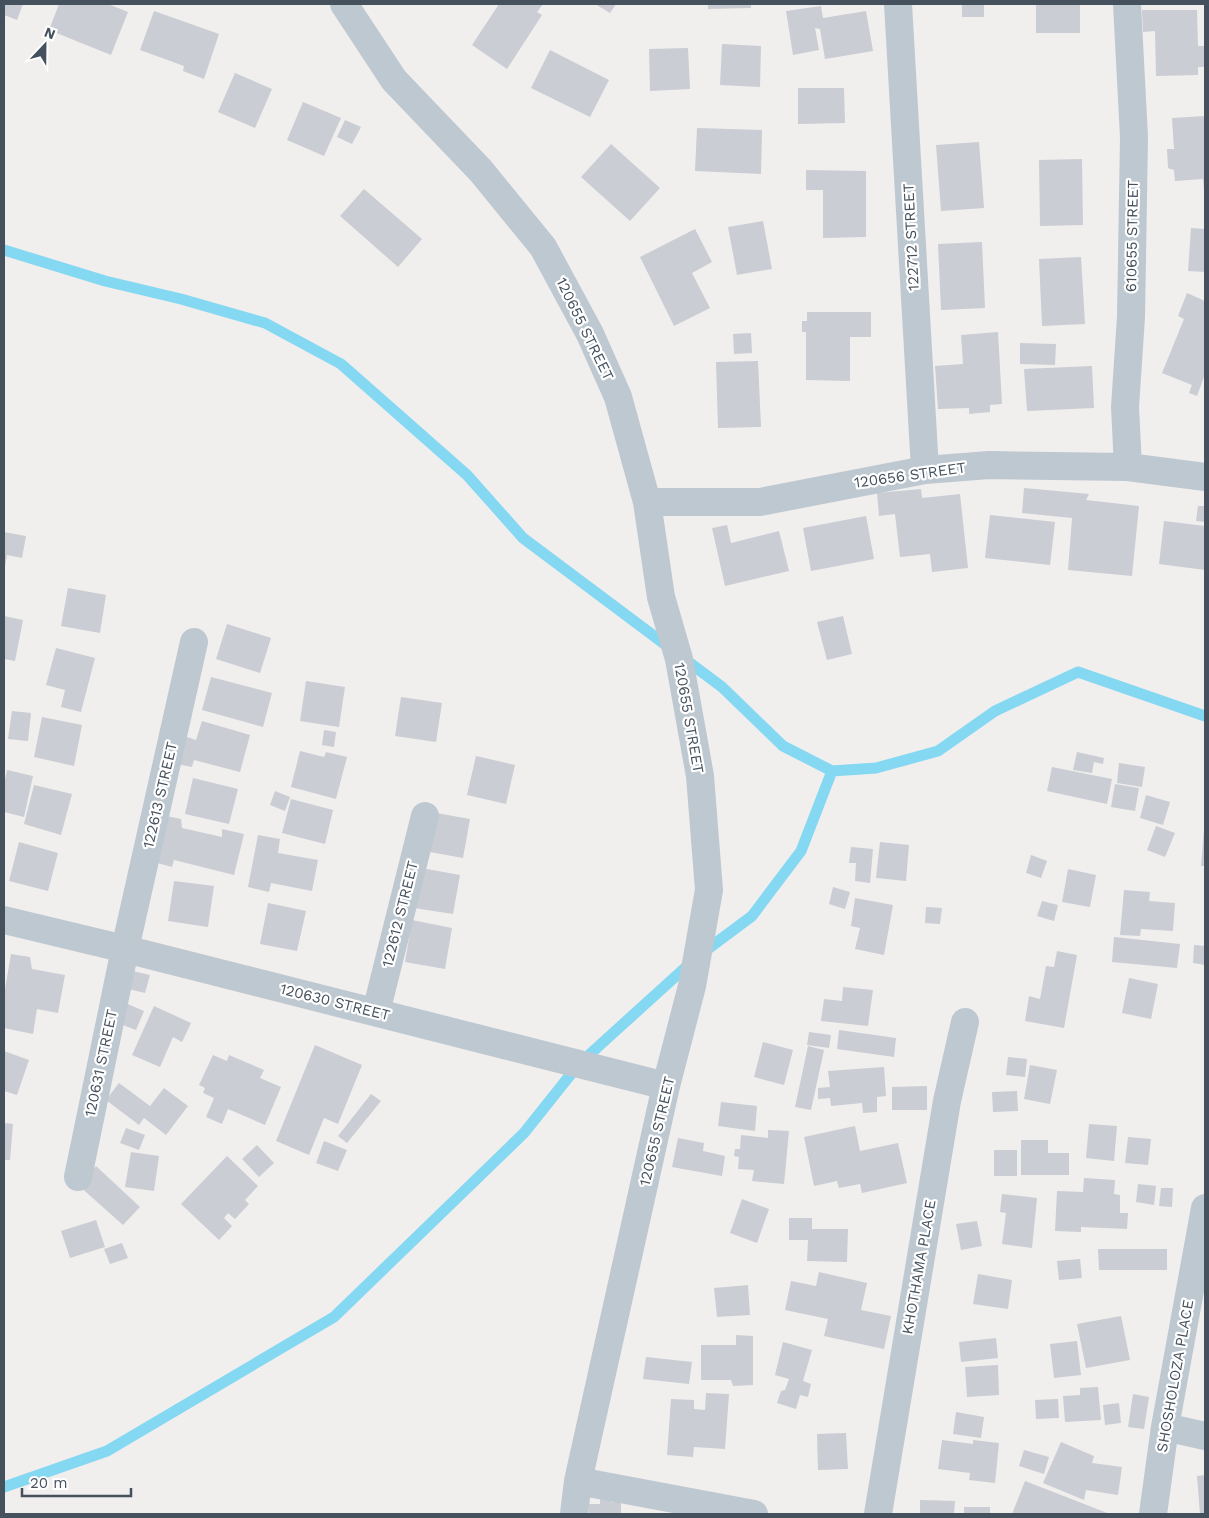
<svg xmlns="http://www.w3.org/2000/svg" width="1209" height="1518" viewBox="0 0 1209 1518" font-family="'Work Sans',sans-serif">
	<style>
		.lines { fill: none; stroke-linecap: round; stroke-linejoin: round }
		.stream { stroke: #84d8f1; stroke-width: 11 }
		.building { fill: #cacdd3 }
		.street { stroke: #bec8d1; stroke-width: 28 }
		.labels { text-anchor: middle; stroke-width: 4.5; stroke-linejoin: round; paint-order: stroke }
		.street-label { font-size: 15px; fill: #45515d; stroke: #fff }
	</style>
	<rect width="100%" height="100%" fill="#f1eeee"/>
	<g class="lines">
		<path class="stream" d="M4,250l101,31 76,18 84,24 76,41 126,111 56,63 199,149 61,59 49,25 44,-3 62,-17 57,-40 83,-39 127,44
			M4,1487l103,-36 227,-134 190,-184 55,-69 118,-107 55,-41 49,-65 31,-80"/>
	</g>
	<path class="building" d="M4,4h19l-6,16 -13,-5z
		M59,4h49l20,8 -17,43 -62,-25z
		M499,4h44l-6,8 5,3 -35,54 -35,-24z
		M595,4h21l-6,9z
		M708,4h43v4l-43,1z
		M962,4h22v13h-22z
		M1036,4h44v29h-44z
		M821,6l2,12 43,-7 7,40 -48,8 -5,-30 -5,-1 4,22 -26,5 -7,-44z
		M1142,10h55l1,36h7v21h-7v8l-42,1 -1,-45 -12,1z
		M154,11l65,23 -15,45 -21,-8 1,-5 -44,-16z
		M722,44l39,2 -1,41 -40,-2z
		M688,48l2,41 -40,2 -1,-42z
		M550,50l59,30 -19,37 -59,-29z
		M235,73l37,16 -17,39 -37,-16z
		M798,88h46l1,35 -47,1z
		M303,102l38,16 -17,38 -37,-16z
		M1205,116v74h-1l-1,-11 -28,2 -1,-11 -6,-2 -1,-19h7l-2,-31z
		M345,120l16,7 -9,17 -15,-7z
		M697,128l65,2 -1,44 -66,-3z
		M979,142l5,66 -43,3 -5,-66z
		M611,144l49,44 -30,33 -49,-44z
		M1082,159l1,66 -43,1 -1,-66z
		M806,170l60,1v66l-43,1v-48h-17z
		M364,189l58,50 -24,28 -58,-51z
		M763,221l9,48 -35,6 -9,-48z
		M1191,228l14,1v43l-17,-1z
		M695,229l17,33 -20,11 18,35 -36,18 -34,-69z
		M982,242l3,66 -44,2 -3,-66z
		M1081,257l4,67 -43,2 -3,-67z
		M1187,293l18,8v73l-8,22 -8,-3 3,-8 -30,-12 22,-54 -6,-3z
		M807,312h64v25h-21v44l-44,-1v-48h-4v-11h5z
		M998,332l4,72 -12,1v7l-21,2v-6l-31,1 -3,-43 28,-2 -2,-29z
		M751,333l1,20 -18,1 -1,-20z
		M1020,343l36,1 -1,21 -35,-1z
		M758,361l3,66 -43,1 -2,-66z
		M1092,366l2,42 -67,3 -3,-42z
		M1024,488l65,6 -3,6 53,6 -7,70 -64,-6 4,-52 -50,-5z
		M921,489l1,9 38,-4 8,74 -36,4 -2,-18 -30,3 -5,-43 -16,2 -2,-23z
		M1198,506h7v16l-9,-1z
		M990,515l65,7 -5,43 -65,-7z
		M866,516l8,43 -63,12 -8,-43z
		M1164,521l41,5v44l-46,-6z
		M727,525l4,18 48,-12 10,40 -64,15 -13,-58z
		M4,532l22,4 -4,22 -15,-3 -2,11z
		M68,588l38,7 -6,38 -39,-7z
		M4,616l19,4 -8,41 -11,-2z
		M843,616l9,38 -25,6 -10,-38z
		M227,624l44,14 -11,35 -44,-14z
		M56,648l39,10 -14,54 -20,-5 4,-17 -19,-5z
		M211,677l61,16 -9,34 -61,-17z
		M306,681l39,6 -6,40 -39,-6z
		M401,697l41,6 -6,39 -41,-6z
		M12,711l19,2 -3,28 -20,-2z
		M42,717l40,8 -8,41 -40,-9z
		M202,721l48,14 -10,37 -46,-12 -2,7 -15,-3 7,-28 12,4z
		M324,730l12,2 -2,15 -12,-2z
		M300,751l24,6 2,-5 21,5 -11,42 -45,-12z
		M1077,752l27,6 -1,6 -9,-2 -2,11 -19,-3z
		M476,756l39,9 -9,39 -39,-9z
		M1119,763l26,4 -3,20 -25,-4z
		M1052,767l60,12 -5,25 -60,-13z
		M7,770l26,6 -9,41 -20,-5v-27z
		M193,778l45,11 -9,35 -44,-10z
		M1115,784l24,4 -4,23 -24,-4z
		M34,785l38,9 -11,41 -37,-11z
		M275,791l15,6 -5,14 -15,-6z
		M1146,795l24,7 -7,23 -23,-7z
		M291,799l42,11 -8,34 -43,-11z
		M431,812l39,7 -7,39 -39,-7z
		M162,815l19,4 1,9 40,9v-8l22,5 -10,41 -60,-15 -2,7 -22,-6z
		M1156,826l19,7 -10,24 -18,-7z
		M1204,830h1v36h-4z
		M258,835l22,4 -2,14 40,7 -6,31 -41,-8 -2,9 -21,-5z
		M19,842l39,11 -10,38 -39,-10z
		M880,842l29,3 -3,36 -30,-3z
		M851,847l22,2 -3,34 -15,-2 1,-18h-7z
		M1031,855l16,6 -6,17 -15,-5z
		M421,868l39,7 -7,39 -39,-6z
		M1068,869l28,6 -6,32 -28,-5z
		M174,881l40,5 -6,41 -40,-6z
		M833,887l17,5 -5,17 -16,-5z
		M1124,890l26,2 -1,9 26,2 -2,28 -32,-2 -1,7 -20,-1z
		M855,898l38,7 -9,50 -29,-6 5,-21 -9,-2z
		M1042,901l16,4 -4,16 -17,-5z
		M268,903l38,8 -9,40 -37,-7z
		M926,907l16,1 -2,16 -15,-1z
		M412,920l40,8 -7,41 -40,-7z
		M1114,937l66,7 -3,24 -65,-6z
		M1194,945l11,1v19l-12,-2z
		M1057,951l20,4 -13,73 -39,-7 4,-25 11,3 6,-33 8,1z
		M11,954l19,3 2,12 33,6 -7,38 -21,-4 -4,25 -29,-6v-33z
		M124,969l26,6 -5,18 -25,-6z
		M1129,978l29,6 -7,35 -29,-6z
		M843,987l30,3 -5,36 -47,-5 3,-22 18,2z
		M123,1002l21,9 -8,19 -21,-8z
		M154,1006l37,17 -9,19 -9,-5 -13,30 -28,-12z
		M839,1030l57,8 -2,19 -57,-8z
		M809,1032l22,3 -2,13 -22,-3z
		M763,1042l30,8 -9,35 -30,-8z
		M315,1045l47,20 -24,59 -14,-6 -15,37 -33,-14z
		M808,1046l16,4 -13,60 -16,-3z
		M4,1051l25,9 -12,35 -13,-4z
		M213,1055l14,6 2,-6 35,15 -4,8 21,9 -16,38 -37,-16 -6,15 -16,-7 8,-19 -11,-5 2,-5 -6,-3z
		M1008,1057l19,2 -2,18 -19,-2z
		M1030,1065l27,5 -7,34 -26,-5z
		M884,1067l2,29 -9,1v15l-14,1 -1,-10 -31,3 -1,-8 -12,1v-11l12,-1 -2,-16z
		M119,1083l31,23 14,-18 24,18 -22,29 -22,-17 -5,7 -33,-25z
		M927,1086v24h-35v-23z
		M1017,1091l1,20 -25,1 -1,-20z
		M371,1094l10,7 -34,42 -9,-7z
		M721,1102l36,4 -2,25 -37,-5z
		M4,1123l9,1 -3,36h-6z
		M1089,1124l28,2 -3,35 -28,-3z
		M855,1126l5,25 38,-8 9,40 -45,10 -2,-9 -21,4 -2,-7 -23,5 -10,-49z
		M126,1128l19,7 -6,15 -19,-7z
		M768,1130l21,1 -5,53 -32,-3 2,-11 -16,-1 1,-12 -5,-1 1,-7h5l1,-14 27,3z
		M1128,1137l23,2 -3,26 -23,-2z
		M678,1138l26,5 -1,8 22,5 -3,20 -50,-9z
		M1021,1140h27v13h21v22h-48z
		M324,1141l23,9 -9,21 -22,-8z
		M257,1145l17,18 -15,14 -17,-18z
		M994,1150h23v26h-23z
		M131,1152l28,4 -5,35 -29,-4z
		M227,1156l31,30 -13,14 4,4 -14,15 -7,-6 -4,5 8,8 -13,14 -38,-36z
		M96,1166l44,41 -17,18 -45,-40z
		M1084,1178l31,2 -1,14 6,1v18h8l-1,16 -46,-2v5l-26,-1 2,-40 26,1z
		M1138,1184l18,2 -2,19 -18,-3z
		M1161,1188h12l-1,19 -13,-1z
		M1002,1194l35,4 -5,50 -30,-4 4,-31 -6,-1z
		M742,1199l27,10 -12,34 -27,-10z
		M789,1218h23v11h36l-1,33 -40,-1 1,-21h-19z
		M96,1220l9,27 -35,11 -9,-27z
		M977,1221l5,25 -21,4 -5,-26z
		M122,1243l6,15 -18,6 -6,-15z
		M1098,1249h69v21h-68z
		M1080,1259l2,19 -23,2 -2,-19z
		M819,1272l48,11 -6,27 30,6 -7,33 -60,-13 4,-17 -43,-9 6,-29 25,5z
		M978,1274l34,6 -4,29 -35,-5z
		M748,1285l2,30 -33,2 -3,-29z
		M1121,1316l9,44 -44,8 -9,-44z
		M736,1335l17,1v49l-20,1 -2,-6h-30v-35h35z
		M996,1338l2,20 -37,4 -2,-20z
		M1077,1341l4,34 -27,3 -4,-34z
		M783,1342l29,8 -9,31 8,3 -3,13 -8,-2 -4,14 -19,-6 4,-12 4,-1 4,-11 -14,-4z
		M646,1357l46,5 -3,22 -46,-5z
		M998,1365l1,30 -32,2 -2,-30z
		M1098,1387l3,33 -36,2 -2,-26 17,-1v-7z
		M706,1393l23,1 -4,55 -31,-2 -1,10 -26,-2 4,-56 23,1v9l11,1z
		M1133,1394l16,3 -5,32 -16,-2z
		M1058,1399l1,19 -23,1 -1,-19z
		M1119,1403l2,20 -16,2 -2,-20z
		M956,1412l28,5 -3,21 -28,-4z
		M846,1433l2,36 -30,1 -1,-36z
		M942,1440l31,4v-4l26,3 -4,40 -26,-3 1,-7 -32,-4z
		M1061,1442l33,14 -2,7 30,4 -4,28 -32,-5 -2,10 -41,-17z
		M1024,1450l25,7 -5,17 -25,-8z
		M1205,1475v39h-5l-3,-38z
		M1025,1481l85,33h-98z
		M600,1494h11v8h10v12h-32l-1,-10h12z
		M920,1500l35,1 -1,13h-34z
		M964,1507h26v7h-26z"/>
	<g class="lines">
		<path class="street" d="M344,4l50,76 87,91 62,76 47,87 28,63 29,105 14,95 18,62 21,117 9,114 -17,96 -26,100 -88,395 -4,33
			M898,4l27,466
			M1127,4l7,133 -3,180 -6,90 3,60
			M647,502h113l165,-32 64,-5 139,2 77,10
			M4,920l121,29 541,137
			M376,1012l49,-196
			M78,1177l47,-228 69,-307
			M1165,1427l40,9
			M578,1481l176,33
			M878,1514l69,-413 18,-79
			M1153,1514l12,-87 40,-219"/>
	</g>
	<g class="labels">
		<g class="street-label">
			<text transform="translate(1132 236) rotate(-89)" y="5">610655 STREET</text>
			<text transform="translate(911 237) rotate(-93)" y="5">122712 STREET</text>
			<text transform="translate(585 329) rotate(64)" y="5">120655 STREET</text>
			<text transform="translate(910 475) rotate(-8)" y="5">120656 STREET</text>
			<text transform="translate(689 718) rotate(80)" y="5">120655 STREET</text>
			<text transform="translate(160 795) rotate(-77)" y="5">122613 STREET</text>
			<text transform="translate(400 914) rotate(-76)" y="5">122612 STREET</text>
			<text transform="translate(335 1002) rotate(14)" y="5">120630 STREET</text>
			<text transform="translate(101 1063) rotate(-78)" y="5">120631 STREET</text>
			<text transform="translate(657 1131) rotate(-77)" y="5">120655 STREET</text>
			<text transform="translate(919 1267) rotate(-80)" y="5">KHOTHAMA PLACE</text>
			<text transform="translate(1175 1376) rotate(-80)" y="5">SHOSHOLOZA PLACE</text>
		</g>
	</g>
	<rect width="1209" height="1518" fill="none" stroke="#45515d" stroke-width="10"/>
	<g transform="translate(45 45) rotate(22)" stroke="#ffffff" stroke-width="4" paint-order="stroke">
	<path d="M0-4L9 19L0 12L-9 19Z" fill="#45515d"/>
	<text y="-8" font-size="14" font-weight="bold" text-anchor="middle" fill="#45515d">N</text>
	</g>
	<path d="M22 1488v8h109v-8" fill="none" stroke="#45515d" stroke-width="2.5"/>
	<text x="30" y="1488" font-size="15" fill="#45515d" stroke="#ffffff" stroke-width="4" paint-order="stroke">20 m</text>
</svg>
